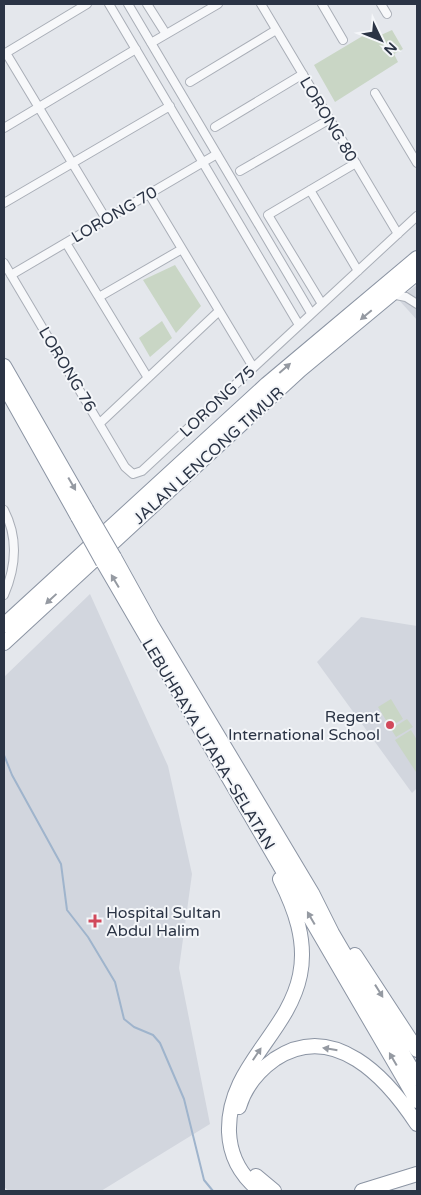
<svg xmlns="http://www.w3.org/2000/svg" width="421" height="1195" viewBox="0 0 421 1195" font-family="'Varela Round',sans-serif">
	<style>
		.built { fill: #d2d6de }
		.green { fill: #c9d6c5 }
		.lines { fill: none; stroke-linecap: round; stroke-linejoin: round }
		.stream { stroke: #9fb4cc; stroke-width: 2 }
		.street-casing { stroke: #a9aeb7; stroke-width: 10 }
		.highway-casing { stroke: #8b94a3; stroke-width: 16 }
		.street { stroke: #f7f8fa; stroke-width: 8 }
		.highway { stroke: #fff; stroke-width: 14 }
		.highway-bridge-casing { stroke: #8b94a3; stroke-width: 16; stroke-linecap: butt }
		.highway-bridge { stroke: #fff; stroke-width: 14 }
		.oneway { fill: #959aa2 }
		.poi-dot { fill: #d1495b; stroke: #f4f6f9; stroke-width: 2 }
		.labels { text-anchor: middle; stroke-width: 4; stroke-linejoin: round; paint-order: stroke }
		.street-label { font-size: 16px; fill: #2b3445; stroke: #f4f6f9 }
		.poi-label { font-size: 16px; fill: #2b3445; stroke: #f4f6f9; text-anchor: end }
	</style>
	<rect width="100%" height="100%" fill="#e4e7ec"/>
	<path class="built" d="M417,285v35l-19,-21z
		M90,594l78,172 24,108 -13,94 31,156 -109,67h-92l-5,-4v-510z
		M361,617l56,9v162l-5,5 -95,-131z"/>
	<path class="green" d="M376,28l5,7 11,-5 11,19 -9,5 4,8 -63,40 -21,-37z
		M175,265l26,41 -25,27 -33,-53z
		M162,321l10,17 -22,19 -11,-19z
		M391,699l12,20 -13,8 -12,-20z
		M407,719l6,8 -17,10 -5,-8z
		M411,730l6,10 -1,32 -21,-32z"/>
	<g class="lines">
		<path class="stream" d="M4,755l8,20 49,89 6,46 21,27 27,45 9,37 10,8 19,8 7,8 24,56 20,81 9,11"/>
		<defs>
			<path id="street" d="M109,4l190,321
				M128,4l183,309
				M147,4l19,30
				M261,4l137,230
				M322,4l21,36
				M381,4l6,10
				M151,43l67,-39
				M6,53l100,166
				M4,54l83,-50
				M190,82l86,-52
				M375,93l42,70
				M215,127l88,-53
				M4,128l132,-79
				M240,171l90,-52
				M310,190l48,81
				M149,194l104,173
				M4,203l166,-97
				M66,243l82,135
				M4,263l121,204 8,7 9,-3 275,-255
				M11,275l206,-121
				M391,294l15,3 11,7
				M99,297l83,-48
				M322,304l-54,-89 88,-52
				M100,423l119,-112
				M4,510c14,27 12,57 0,85"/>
			<path id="highway" d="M4,366l82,143
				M4,385l74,132
				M114,557l37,67 161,269 20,40 85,145
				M103,562l314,539
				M4,625l263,-241 150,-126
				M4,643l296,-273 117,-97
				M355,955l62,95
				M239,1107c6,-20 19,-36 36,-48 59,-39 112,19 142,65
				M256,1176l18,15
				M260,1191c-19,-15 -30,-35 -31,-59 -2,-65 59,-98 71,-157 7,-34 -5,-66 -20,-96
				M362,1191l55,-17"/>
		</defs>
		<use href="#street" class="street-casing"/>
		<use href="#highway" class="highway-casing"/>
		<use href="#street" class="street"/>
		<use href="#highway" class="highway"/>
		<defs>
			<path id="highway-bridge" d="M86,509l28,48
				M78,517l25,45"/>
		</defs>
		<use href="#highway-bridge" class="highway-bridge-casing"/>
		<use href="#highway-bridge" class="highway-bridge"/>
	</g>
	<defs><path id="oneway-solid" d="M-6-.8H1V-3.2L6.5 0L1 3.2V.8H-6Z" transform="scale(1.25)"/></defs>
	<g class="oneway">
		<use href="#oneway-solid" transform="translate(366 315) rotate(140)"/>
		<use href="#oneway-solid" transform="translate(285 368) rotate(-41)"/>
		<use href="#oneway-solid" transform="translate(72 484) rotate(60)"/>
		<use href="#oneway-solid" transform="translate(115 581) rotate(-121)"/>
		<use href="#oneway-solid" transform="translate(51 599) rotate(137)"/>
		<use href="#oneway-solid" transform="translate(311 918) rotate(-120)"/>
		<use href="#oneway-solid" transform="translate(379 991) rotate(58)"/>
		<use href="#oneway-solid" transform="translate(330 1049) rotate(-171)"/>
		<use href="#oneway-solid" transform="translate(257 1054) rotate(-56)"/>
		<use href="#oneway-solid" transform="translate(393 1059) rotate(-120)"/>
	</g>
	<g class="poi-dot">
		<circle cx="390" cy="725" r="5"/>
		<path d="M92.5 913.5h5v5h5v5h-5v5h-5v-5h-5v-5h5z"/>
	</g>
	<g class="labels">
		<g class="street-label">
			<text transform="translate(329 119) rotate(59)" y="6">LORONG 80</text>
			<text transform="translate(114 214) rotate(-30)" y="6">LORONG 70</text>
			<text transform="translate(68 369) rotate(59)" y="6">LORONG 76</text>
			<text transform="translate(217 401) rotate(-43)" y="6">LORONG 75</text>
			<text transform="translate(208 455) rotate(-42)" y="6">JALAN LENCONG TIMUR</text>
			<text transform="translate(209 744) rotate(59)" y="6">LEBUHRAYA UTARA–SELATAN</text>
		</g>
		<g class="poi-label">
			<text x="380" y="722">Regent<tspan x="380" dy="18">International School</tspan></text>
			<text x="106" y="918" text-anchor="start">Hospital Sultan<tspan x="106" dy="18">Abdul Halim</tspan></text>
		</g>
	</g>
	<rect width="421" height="1195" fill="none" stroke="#2b3445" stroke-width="10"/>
	<g transform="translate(381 40) rotate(133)" stroke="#f4f6f9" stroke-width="4" paint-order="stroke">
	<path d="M0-4L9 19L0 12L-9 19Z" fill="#2b3445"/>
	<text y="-8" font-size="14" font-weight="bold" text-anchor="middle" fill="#2b3445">N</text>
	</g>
</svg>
